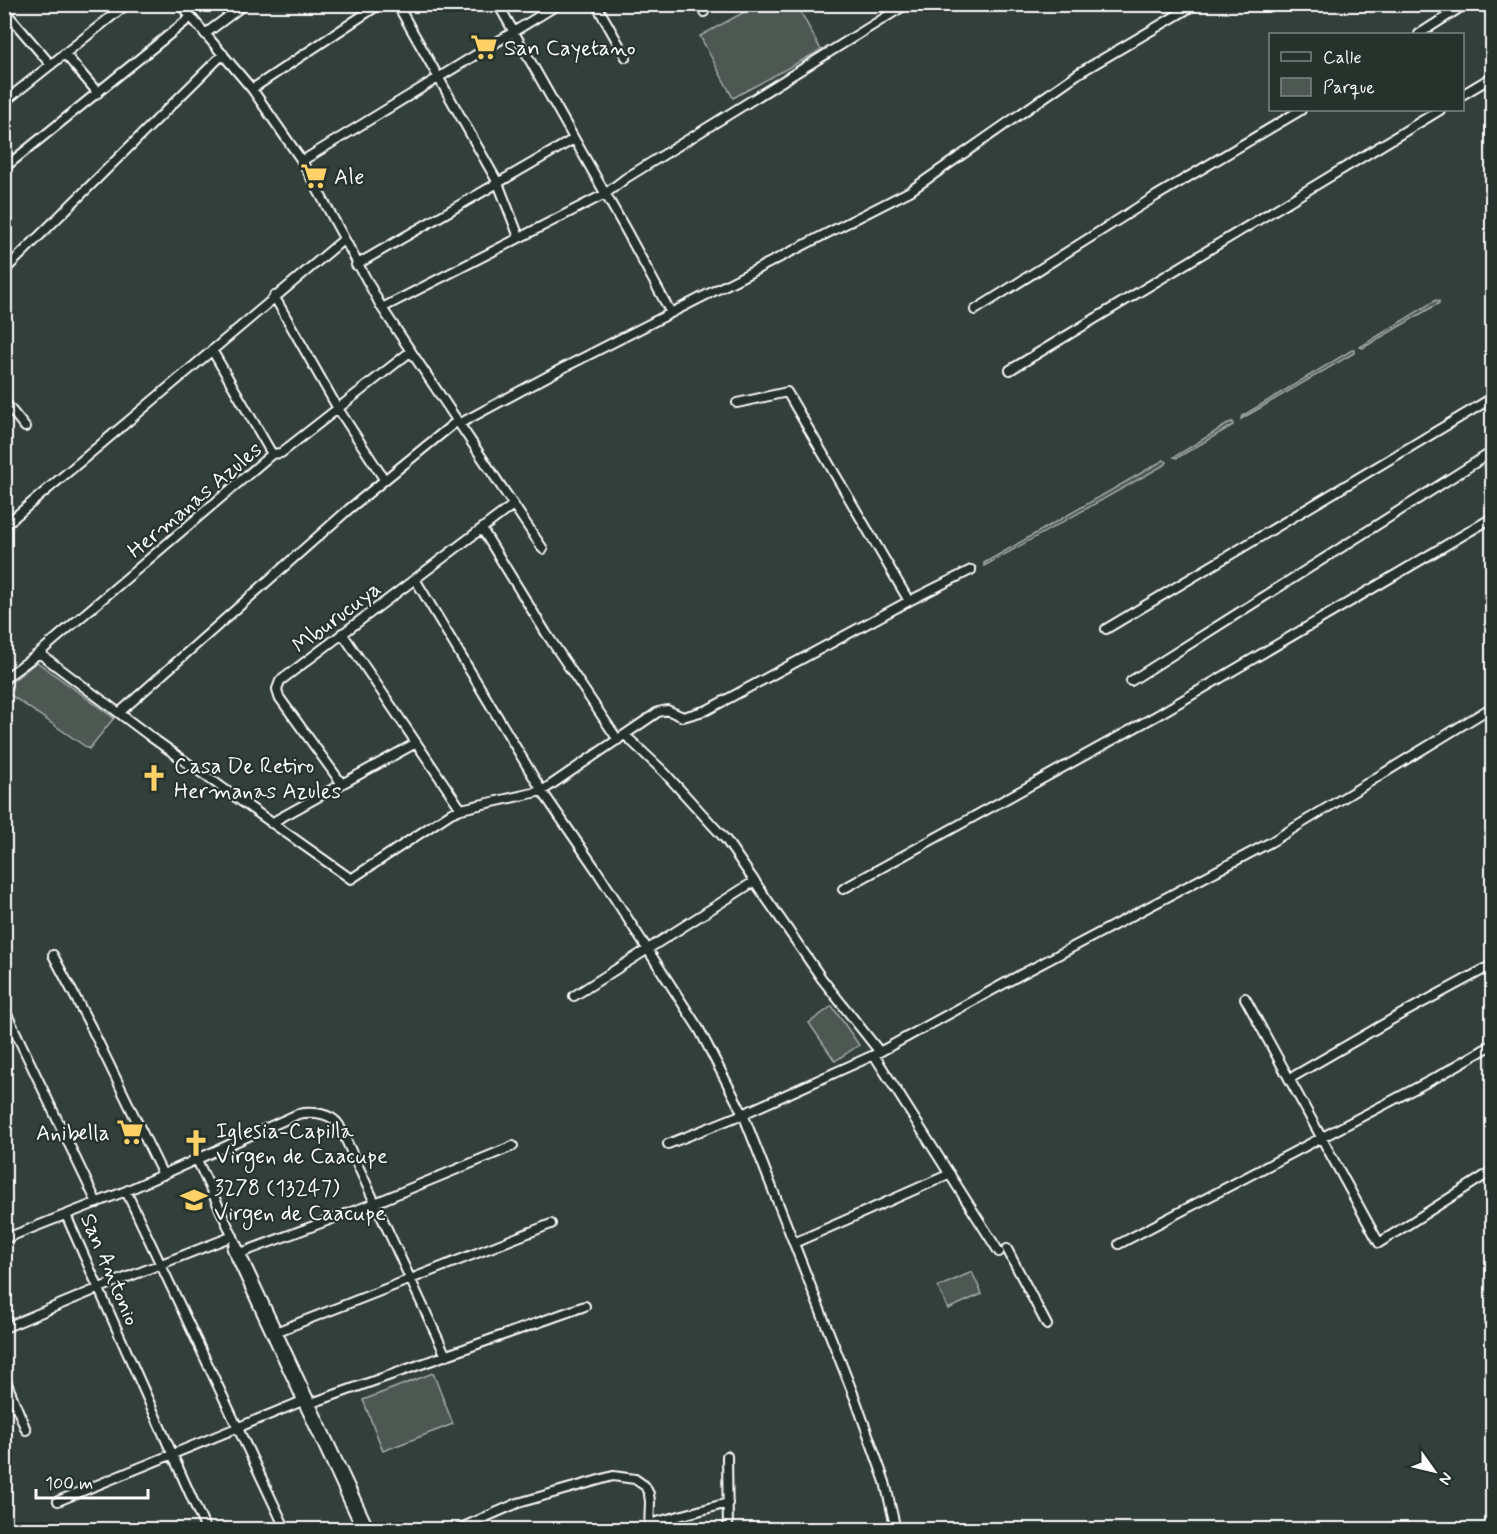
<svg xmlns="http://www.w3.org/2000/svg" width="1497" height="1534" viewBox="0 0 1497 1534" font-family="Mynerve,sans-serif">
	<style>
		.green { fill: #4d5853; stroke: #a6aca9; stroke-width: 1.5 }
		.lines { fill: none; stroke-linecap: round; stroke-linejoin: round }
		.minor-casing { stroke: #fff; stroke-width: 12 }
		.minor { stroke: #26332d; stroke-width: 8 }
		.labels { text-anchor: middle; stroke-width: 4.5; stroke-linejoin: round; paint-order: stroke }
		.poi-label { font-size: 22px; fill: #fff; stroke: #26332d; text-anchor: start }
		.street-label { font-size: 22px; fill: #fff; stroke: #26332d }
	</style>
	<rect width="100%" height="100%" fill="#333f3a"/>
	<filter id="ink" filterUnits="userSpaceOnUse"><feTurbulence type="fractalNoise" baseFrequency=".0167" numOctaves="2"/><feDisplacementMap in="SourceGraphic" scale="12" xChannelSelector="R" yChannelSelector="G"/><feConvolveMatrix kernelMatrix="1 2 1 2 8 2 1 2 1" color-interpolation-filters="sRGB"/></filter>
	<g filter="url(#ink)">
		<path class="green" d="M759,4l38,1 24,45 -88,48 -33,-62z
			M1436,300l3,1v2l-76,45 -3,-1z
			M1352,350h2v3l-113,66 1,-3z
			M1231,422h2v3l-56,33 -3,-1z
			M1164,460l3,2 -1,2 -182,102v-3z
			M37,662l77,56 -25,31 -84,-58v-4z
			M832,1006l27,39 -24,16 -26,-38z
			M972,1272l10,22 -34,15 -10,-22z
			M433,1373l20,51 -70,27 -20,-51z"/>
		<g class="lines">
			<defs>
				<path id="minor" d="M180,4l72,85 50,72 80,147 161,241
					M397,4l101,179 21,54
					M498,4l129,228 44,81
					M596,4l30,53
					M700,4l4,8
					M4,10l47,55
					M205,34l40,-30
					M1419,34l47,-30
					M65,54l33,39
					M252,89l128,-85
					M1462,95l30,-18
					M4,102l123,-98
					M302,161l257,-157
					M4,168l187,-151
					M356,265l218,-126
					M4,271l219,-217
					M274,296l63,111 47,72
					M382,308l223,-114 21,-16 281,-174
					M975,310l181,-114 145,-86
					M212,350l60,104
					M1010,370l430,-260
					M4,401l21,26
					M737,403l50,-11 122,209
					M459,424l104,-56 347,-177 169,-118 117,-69
					M4,526l339,-286
					M482,529l64,104 72,107
					M415,579l127,212 53,77 104,161 44,85 113,287 29,81 11,48
					M1106,629l386,-231
					M342,633l119,176
					M39,653l112,84 200,142 100,-66 10,-4 81,-18 116,-79 9,-2 16,7 24,-7 202,-109 62,-31
					M4,679l35,-26 233,-199 9,-1 129,-101
					M1131,681l361,-229
					M119,713l230,-204 108,-88
					M625,735l39,37 62,68 96,139 57,72
					M342,784l-63,-87 -2,-8 3,-8 233,-176
					M271,823l145,-80
					M843,889l313,-173 336,-198
					M53,955l38,72 72,148
					M574,996l181,-115
					M1245,998l134,245 113,-72
					M4,1008l93,195
					M874,1055l125,197
					M1289,1079l107,-62 96,-52
					M668,1144l75,-30 131,-59 146,-80 251,-133 221,-135
					M197,1160l173,370
					M126,1191l160,339
					M66,1215l140,315
					M4,1239l122,-48 172,-77c14,-3 33,-1 41,11l107,231
					M235,1242l-3,7 130,281
					M794,1243l156,-69
					M1119,1244l318,-167 55,-32
					M1007,1249l40,76
					M238,1254l137,-51 138,-57
					M4,1328l93,-39 136,-53
					M273,1333l278,-109
					M4,1376l22,54
					M306,1405l279,-99
					M727,1456l1,74
					M58,1501l247,-101
					M649,1524l79,-21
					M456,1530l62,-27 95,-27 22,3 10,7 4,8 1,8 -1,28"/>
			</defs>
			<use href="#minor" class="minor-casing"/>
			<use href="#minor" class="minor"/>
		</g>
	</g>
	<defs>
		<symbol id="supermarket-bare" viewBox="-9 -9 18 18"><path d="M-6-5.5h2.5l.6 2H6L4.5 2H-2.5L-4.4-4H-6ZM-1.5 3.2a1.3 1.3 0 1 0 .1 0ZM3 3.2a1.3 1.3 0 1 0 .1 0Z" fill="#ffd166" stroke="#26332d" stroke-width="2.5" paint-order="stroke"/></symbol>
		<symbol id="church-bare" viewBox="-9 -9 18 18"><path d="M-1.2-6h2.4v3.5h3.3v2.4h-3.3V6h-2.4V-.1h-3.3v-2.4h3.3Z" fill="#ffd166" stroke="#26332d" stroke-width="2.5" paint-order="stroke"/></symbol>
		<symbol id="school-bare" viewBox="-9 -9 18 18"><path d="M0-5L7-2L0 1L-7-2ZM-4 1L0 2.5L4 1V4Q0 6-4 4Z" fill="#ffd166" stroke="#26332d" stroke-width="2.5" paint-order="stroke"/></symbol>
	</defs>
	<g fill-rule="evenodd">
		<use href="#supermarket-bare" x="465" y="28" width="38" height="38"/>
		<use href="#supermarket-bare" x="295" y="157" width="38" height="38"/>
		<use href="#church-bare" x="135" y="759" width="38" height="38"/>
		<use href="#supermarket-bare" x="111" y="1113" width="38" height="38"/>
		<use href="#church-bare" x="177" y="1124" width="38" height="38"/>
		<use href="#school-bare" x="175" y="1181" width="38" height="38"/>
	</g>
	<g class="labels">
		<g class="poi-label">
			<text x="504" y="55">San Cayetano</text>
			<text x="334" y="184">Ale</text>
			<text x="174" y="773">Casa De Retiro<tspan x="174" dy="25">Hermanas Azules</tspan></text>
			<text x="216" y="1138">Iglesia-Capilla<tspan x="216" dy="25">Virgen de Caacupe</tspan></text>
			<text x="110" y="1140" text-anchor="end">Anibella</text>
			<text x="214" y="1195">3278 (13247)<tspan x="214" dy="25">Virgen de Caacupe</tspan></text>
		</g>
		<g class="street-label">
			<text transform="translate(194 499) rotate(-40)" y="8">Hermanas Azules</text>
			<text transform="translate(336 616) rotate(-37)" y="8">Mburucuya</text>
			<text transform="translate(111 1269) rotate(67)" y="8">San Antonio</text>
		</g>
	</g>
	<rect width="1497" height="1534" fill="none" stroke="#26332d" stroke-width="24"/>
	<rect x="12" y="12" width="1473" height="1510" fill="none" stroke="#fff" stroke-width="2" filter="url(#ink)"/>
	<rect x="1269" y="33" width="195" height="78" fill="#26332d" stroke="#7d8581" stroke-width="1.5"/>
	<rect x="1281" y="52" width="30" height="9" fill="#26332d" stroke="#7d8581" stroke-width="1.5"/>
	<text x="1323" y="63" font-size="18" fill="#ffffff">Calle</text>
	<rect x="1281" y="78" width="30" height="18" fill="#4d5853" stroke="#7d8581" stroke-width="1.5"/>
	<text x="1323" y="93" font-size="18" fill="#ffffff">Parque</text>
	<g transform="translate(1434 1471) rotate(124)" stroke="#26332d" stroke-width="4.5" paint-order="stroke">
	<path d="M0-4.5L10 22L0 15L-10 22Z" fill="#ffffff"/>
	<text y="-9" font-size="16" font-weight="bold" text-anchor="middle" fill="#ffffff">N</text>
	</g>
	<path d="M36 1489v9h112v-9" fill="none" stroke="#ffffff" stroke-width="3"/>
	<text x="45" y="1489" font-size="18" fill="#ffffff" stroke="#26332d" stroke-width="4.5" paint-order="stroke">100 m</text>
</svg>
